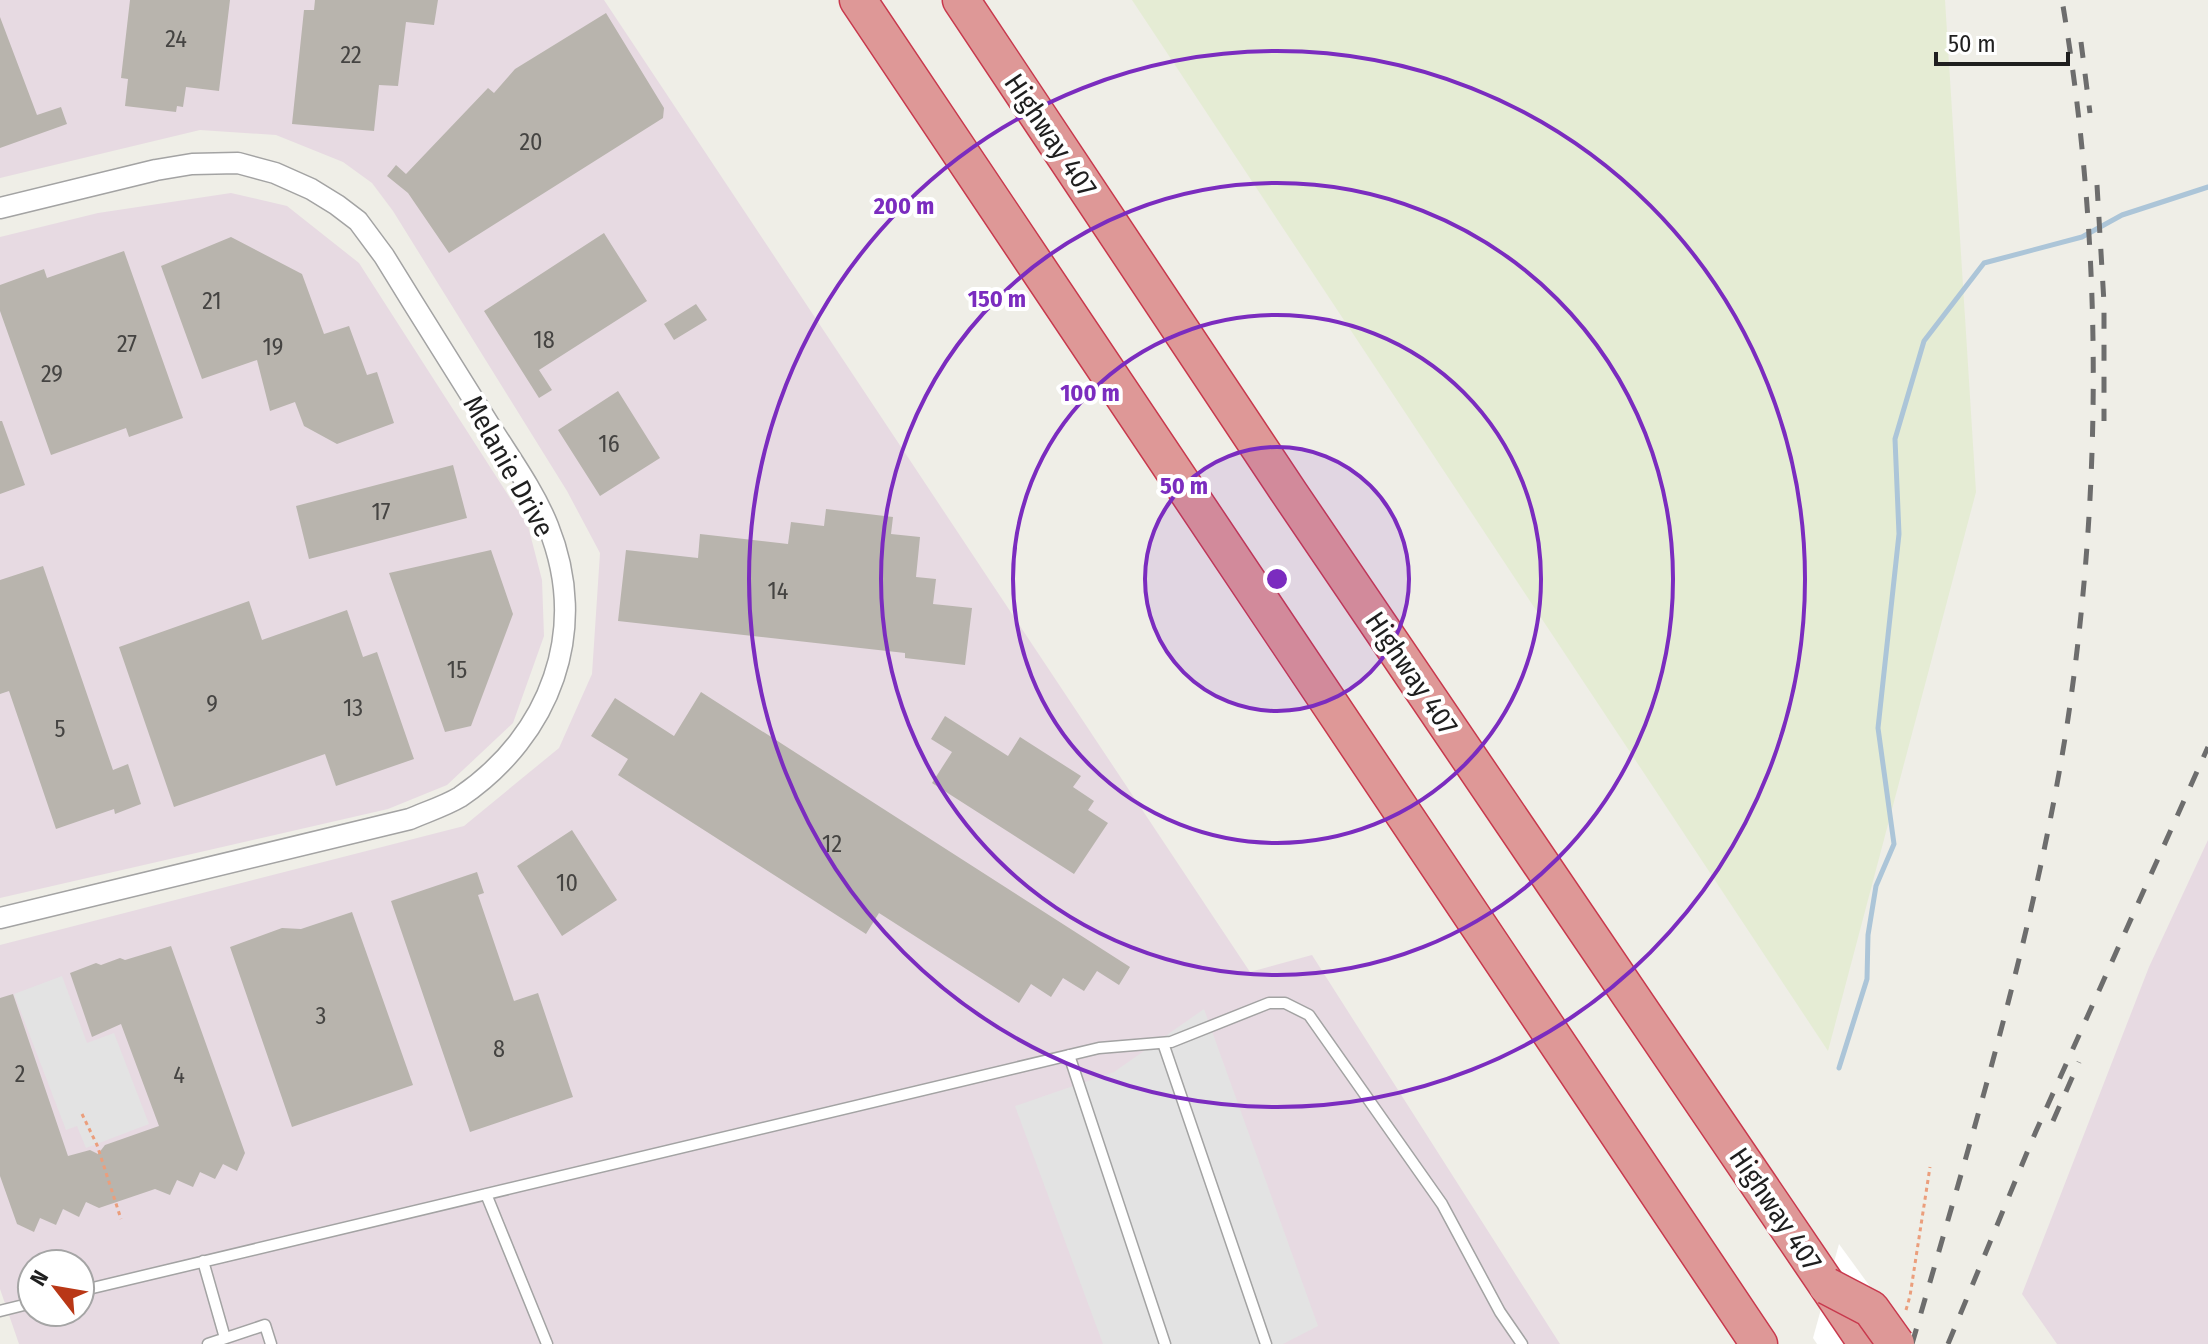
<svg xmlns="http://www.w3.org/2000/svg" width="2208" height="1344" viewBox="0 0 2208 1344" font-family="'Fira Sans Condensed',sans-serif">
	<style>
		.industrial { fill: #e7dae2; fill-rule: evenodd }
		.farmland { fill: #e5ecd4 }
		.parking { fill: #e3e3e3 }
		.pier { fill: #fff }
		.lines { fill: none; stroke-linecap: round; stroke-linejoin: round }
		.stream { stroke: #acc5d8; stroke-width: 5 }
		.building { fill: #b8b4ad }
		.service-casing { stroke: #a3a3a3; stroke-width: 13 }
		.minor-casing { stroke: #a3a3a3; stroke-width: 23 }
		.motorway-casing { stroke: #c8394d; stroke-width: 39 }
		.path { stroke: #eb9e7c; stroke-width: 3; stroke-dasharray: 4 4; stroke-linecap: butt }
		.service { stroke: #fff; stroke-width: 10 }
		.minor { stroke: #fff; stroke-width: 20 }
		.motorway { stroke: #de9897; stroke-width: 36 }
		.rail { stroke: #6d6d6d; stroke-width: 5; stroke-dasharray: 16 16; stroke-linecap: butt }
		.motorway-bridge-casing { stroke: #c8394d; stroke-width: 39; stroke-linecap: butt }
		.motorway-bridge { stroke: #de9897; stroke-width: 36 }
		.ring { fill: none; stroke: #7b2cbf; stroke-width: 4 }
		.labels { text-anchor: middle; stroke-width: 8; stroke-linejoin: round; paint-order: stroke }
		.number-label { font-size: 24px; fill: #454442 }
		.street-label { font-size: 28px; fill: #1f1f1f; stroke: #fff }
		.centre { fill: #7b2cbf; stroke: #fff; stroke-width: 4 }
		.ring-label { font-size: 24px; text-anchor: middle; font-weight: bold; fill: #7b2cbf; stroke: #fff; stroke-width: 8; stroke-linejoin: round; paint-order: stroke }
	</style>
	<rect width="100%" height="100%" fill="#efeee7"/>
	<path class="industrial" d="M0,0h604l646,972 62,-17 248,389h-1541l-19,-55v-344l464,-119 95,-78 33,-74 8,-121 -33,-62 -174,-280 -21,-28 -29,-21 -67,-27 -76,-5 -200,48zM32,1264h48v48h-48z
		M231,193l56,13 72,57 169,263 14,54 2,56 -31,87 -66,62 -59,24 -388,89v-661l98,-24z
		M2208,840v504h-151l-35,-50 127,-327z"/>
	<path class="farmland" d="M1132,0h813l31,492 -148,559z"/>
	<path class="parking" d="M62,976l25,67 27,-10 35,91 -63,24 -9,-22 -11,4 -52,-136z
		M1204,1009l114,317 -35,18h-180l-88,-238 99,-34z"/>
	<path class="pier" d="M1839,1244l73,100h-95l-4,-6z"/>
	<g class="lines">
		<path class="stream" d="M1839,1068l28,-89 1,-44 8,-49 18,-42 -16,-116 21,-194 -4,-95 29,-98 60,-78 98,-26 40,-22 86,-28"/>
	</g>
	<path class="building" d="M130,0h100l-11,91 -33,-4 -3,20 -6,-1 -1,6 -51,-6 3,-27 -7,-1z
		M315,0h123l-4,25 -28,-3 -8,64 -19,-1 -5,46 -82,-7 12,-114h10z
		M606,13l58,95 -1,10 -214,135 -41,-60 -21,-17 9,-11 10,9 82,-86 6,5 21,-24z
		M0,17l37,98 24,-8 6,17 -67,24z
		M604,233l43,68 -108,69 13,20 -13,8 -55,-87z
		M231,237l71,37 22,60 25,-8 18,49 10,-3 17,51 -57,21 -33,-18 -9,-24 -25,9 -13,-51 -55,19 -41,-113z
		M124,251l59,167 -54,19 -3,-9 -75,27 -51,-144v-26l44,-16 3,9z
		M696,304l11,16 -33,20 -10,-16z
		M618,391l42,67 -60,38 -42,-66z
		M0,421h2l23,64 -25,9z
		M453,465l14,53 -158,41 -13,-53z
		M826,509l67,8 -2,17 29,3 -4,40 20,2 -3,25 39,4 -7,57 -60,-7v-5l-287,-32 8,-71 72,8 2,-24 88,10 3,-22 33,4z
		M491,550l22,64 -42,112 -26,6 -56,-159z
		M43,566l70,204 15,-6 13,40 -26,10 -1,-5 -58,20 -47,-138 -9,3v-114z
		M249,601l13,39 85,-30 16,47 14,-5 37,107 -78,27 -11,-32 -151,53 -55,-160z
		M701,692l429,275 -11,18 -22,-14 -13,20 -21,-13 -12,19 -20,-13 -12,19 -140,-90 -13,21 -248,-159 10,-16 -37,-23 24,-38 59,38z
		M945,716l63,40 12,-19 61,39 -8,11 21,14 -6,9 20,13 -34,51 -142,-91 20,-31 -21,-13z
		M572,830l45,70 -55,36 -45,-70z
		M477,872l7,21 -6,2 36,106 24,-8 35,104 -103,35 -79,-231z
		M352,912l61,173 -121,42 -62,-180 52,-19 19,1z
		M171,946l74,207 -8,18 -14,-7 -8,15 -15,-7 -7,15 -16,-7 -7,15 -15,-6 -56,19 -13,-6 -7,15 -16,-8 -7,16 -16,-7 -6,14 -17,-8 -17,-48v-178l13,-4 55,162 22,-6 8,4 7,-9 54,-19 -38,-102 -29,13 -22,-64 26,-10 5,2 19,-7 5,2z"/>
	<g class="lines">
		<defs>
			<path id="service" d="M1163,1043l103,301
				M1069,1055l96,289
				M486,1194l61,150
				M203,1261l22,77
				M80,1291l1019,-243 72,-6 98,-39h16l24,12 133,189 58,108 22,32
				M0,1311l32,-8
				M208,1344l57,-19 6,19"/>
			<path id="minor" d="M0,208l156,-38 36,-6 46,-1 37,10 36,16 26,16 21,16 26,35c35,57 71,114 106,170 20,32 44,65 58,100 42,104 3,209 -88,271 -15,9 -34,15 -50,22l-410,99"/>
			<path id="motorway" d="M858,0l901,1344
				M961,0l329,494 577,850"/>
		</defs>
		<use href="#service" class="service-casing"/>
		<use href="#minor" class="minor-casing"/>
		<use href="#motorway" class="motorway-casing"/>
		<path class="path" d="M82,1114l15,31 24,74
			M1906,1310l4,-14 20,-129"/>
		<use href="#service" class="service"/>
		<use href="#minor" class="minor"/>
		<use href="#motorway" class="motorway"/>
		<path class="rail" d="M2081,42l9,71
			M2097,185l7,118v118
			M2053,1121l26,-59
			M1912,1344c58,-201 121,-406 154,-612 37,-242 37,-491 -4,-732
			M1948,1344l85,-206 175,-391"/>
		<defs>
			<path id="motorway-bridge" d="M1827,1286l44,23 25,35"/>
		</defs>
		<use href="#motorway-bridge" class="motorway-bridge-casing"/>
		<use href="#motorway-bridge" class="motorway-bridge"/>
	</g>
	<circle cx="1277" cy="579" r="132" fill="#7b2cbf" fill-opacity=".12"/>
	<g class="ring">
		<circle cx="1277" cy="579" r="132"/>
		<circle cx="1277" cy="579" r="264"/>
		<circle cx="1277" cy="579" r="396"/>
		<circle cx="1277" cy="579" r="528"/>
	</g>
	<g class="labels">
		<g class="number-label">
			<text x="176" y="47">24</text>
			<text x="351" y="63">22</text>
			<text x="531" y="150">20</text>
			<text x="212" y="309">21</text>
			<text x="544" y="348">18</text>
			<text x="127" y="352">27</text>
			<text x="273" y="355">19</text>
			<text x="52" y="382">29</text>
			<text x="609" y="452">16</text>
			<text x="381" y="520">17</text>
			<text x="778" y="599">14</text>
			<text x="457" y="678">15</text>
			<text x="212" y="712">9</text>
			<text x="353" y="716">13</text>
			<text x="60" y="737">5</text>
			<text x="832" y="852">12</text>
			<text x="567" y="891">10</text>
			<text x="321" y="1024">3</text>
			<text x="499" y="1057">8</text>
			<text x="20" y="1082">2</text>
			<text x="179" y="1083">4</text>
		</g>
		<g class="street-label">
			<text transform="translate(1051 135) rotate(56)" y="10">Highway 407</text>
			<text transform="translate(509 466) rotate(61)" y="10">Melanie Drive</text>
			<text transform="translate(1412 673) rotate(56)" y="10">Highway 407</text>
			<text transform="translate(1776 1209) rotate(56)" y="10">Highway 407</text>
		</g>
	</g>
	<circle cx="1277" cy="579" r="12" class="centre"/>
	<g class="ring-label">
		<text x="904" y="214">200 m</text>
		<text x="997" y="307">150 m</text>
		<text x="1090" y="401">100 m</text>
		<text x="1184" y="494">50 m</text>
	</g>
	<g transform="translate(56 1288) rotate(301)"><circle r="38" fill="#ffffff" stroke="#a5a5a5" stroke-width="2"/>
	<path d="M0-6L14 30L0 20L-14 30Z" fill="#b93716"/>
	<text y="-12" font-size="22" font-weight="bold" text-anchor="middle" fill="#1f1f1f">N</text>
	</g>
	<path d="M1936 52v12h132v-12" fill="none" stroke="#1f1f1f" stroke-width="4"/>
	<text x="1948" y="52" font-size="24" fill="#1f1f1f" stroke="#ffffff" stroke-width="6" paint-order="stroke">50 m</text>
</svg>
